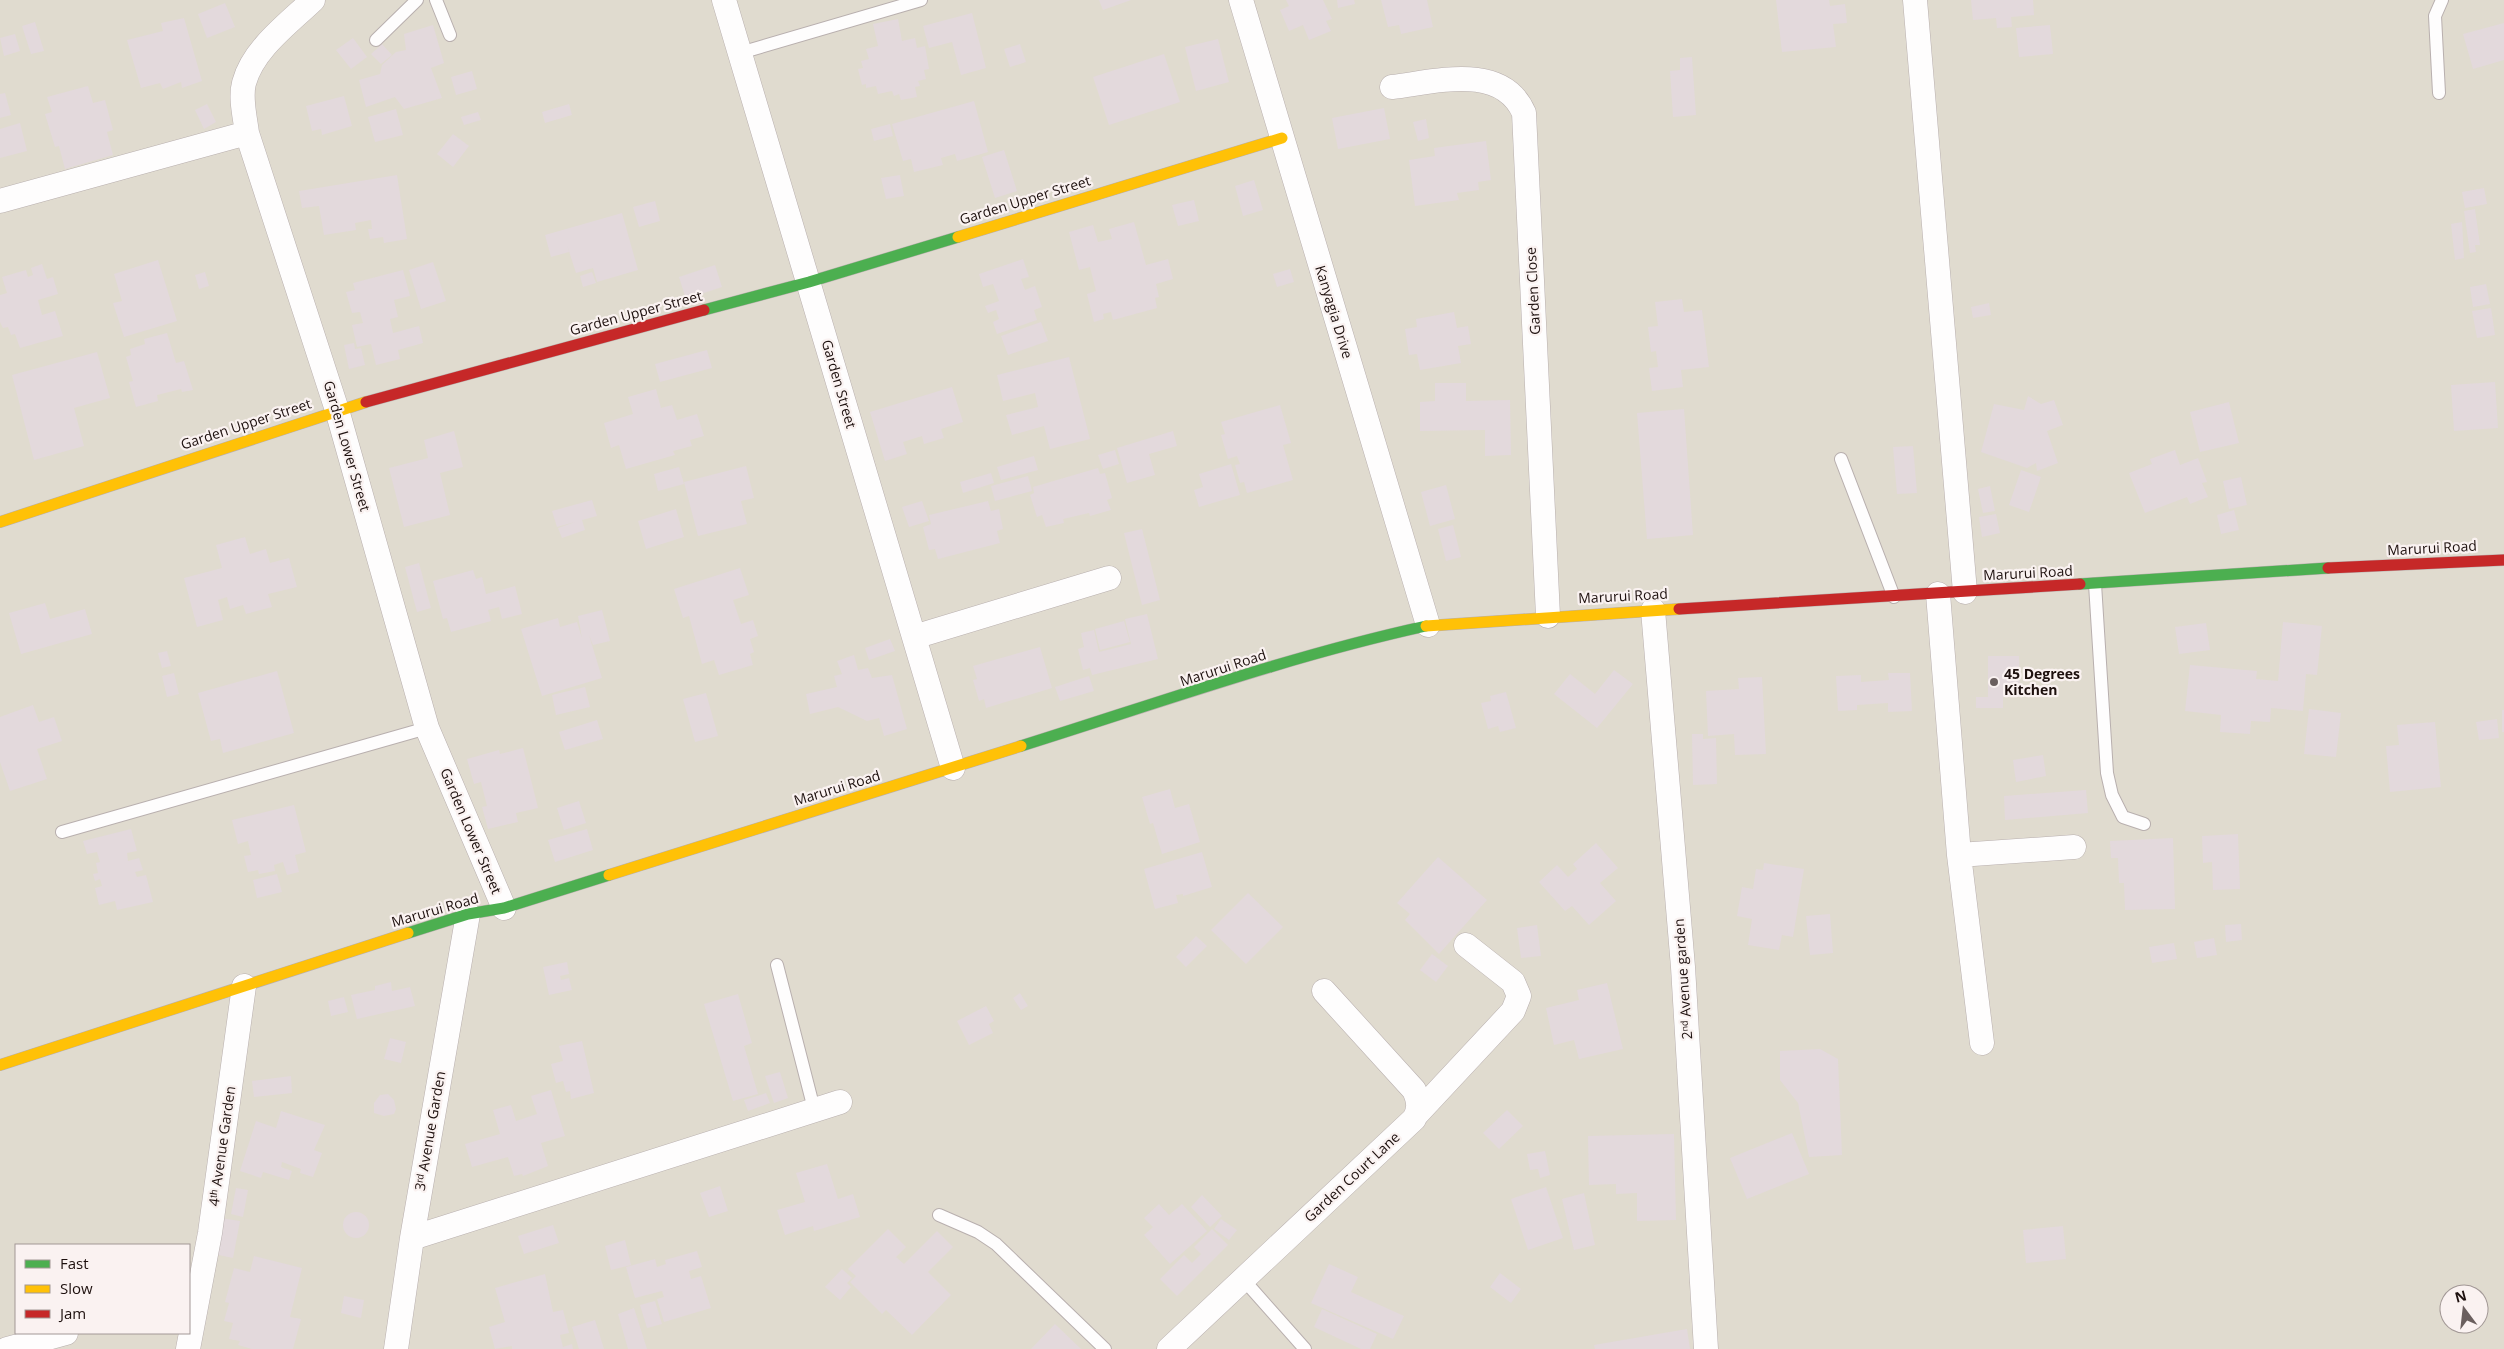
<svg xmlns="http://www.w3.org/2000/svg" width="2504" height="1349" viewBox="0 0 2504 1349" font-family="'Open Sans',sans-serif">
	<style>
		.green { fill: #e0dbcf; fill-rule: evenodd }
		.building { fill: #e3d9dc }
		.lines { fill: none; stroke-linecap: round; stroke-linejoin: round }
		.lane-casing { stroke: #b8afae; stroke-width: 14 }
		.street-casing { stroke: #b8afae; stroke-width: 25 }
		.fast-casing { stroke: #b8afae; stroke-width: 12 }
		.slow-casing { stroke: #b8afae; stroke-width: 12 }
		.jam-casing { stroke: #b8afae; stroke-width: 12 }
		.lane { stroke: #fefdfd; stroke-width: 12 }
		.street { stroke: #fefdfd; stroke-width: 24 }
		.fast { stroke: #4caf50; stroke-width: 11 }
		.slow { stroke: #ffc107; stroke-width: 11 }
		.jam { stroke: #c62828; stroke-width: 11 }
		.poi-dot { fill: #6a5f5e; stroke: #faf2f1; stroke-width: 2 }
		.labels { text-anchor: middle; stroke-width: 4.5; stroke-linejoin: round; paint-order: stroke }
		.street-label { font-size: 14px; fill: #1d100e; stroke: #faf2f1 }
		.poi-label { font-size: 14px; font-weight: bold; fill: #1d100e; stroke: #faf2f1; text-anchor: start }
	</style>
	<rect width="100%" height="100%" fill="#f8f3f3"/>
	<path class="green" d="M0,0h2504v1349h-2504zM16,1245h173v88h-173zM2449,1294h30v30h-30z"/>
	<path class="building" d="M1099,0h32l-28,10z
		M1286,0h37l9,19 -6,2 5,10 -22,9 -6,-15 -14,6 -9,-21 9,-4z
		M1337,0h17l1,4 -17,4z
		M1381,0h46l6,27 -32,7 -2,-9 -11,2z
		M1776,0h53l1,6 15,-2 2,19 -14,1 3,23 -54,5z
		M1971,0h62l1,15 -23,2 1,10 -15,1 -1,-10 -23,2z
		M225,3l10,24 -28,11 -9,-24z
		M972,13l14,55 -25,7 -9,-33 -23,6 -6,-22z
		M184,18l18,63 -20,7 -1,-6 -18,7 -3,-6 -19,5 -14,-48 36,-9 -2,-8z
		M898,19l4,22 13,-3 2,10 8,-2 4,23 -5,1 2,9 -8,2 2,5 -5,1 2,10 -16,3 -2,-6 -5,2 -2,-5 -14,3 -2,-8 -10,2v-4l-4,1 -4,-16 5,-1 -2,-7 8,-2 -3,-10 12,-3 -5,-22z
		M35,22l9,29 -13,3 -9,-28z
		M2504,23v37l-31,9 -10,-35z
		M433,25l11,38 -13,5 11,30 -38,11 -9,-12 -29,10 -7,-27 21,-6 2,-9 14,-13 10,-2 -2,-16z
		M2050,25l3,29 -34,3 -3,-29z
		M15,34l5,17 -16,5 -4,-18z
		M353,38l14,19 -16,12 -15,-19z
		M1218,39l11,43 -33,9 -11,-44z
		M382,44l10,11 -11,9 -10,-10z
		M1020,44l6,18 -16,5 -6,-18z
		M1164,54l16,48 -71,23 -16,-48z
		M1692,57l4,58 -23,2 -3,-46 10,-1v-12z
		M472,71l5,18 -21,6 -5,-18z
		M88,86l5,17 12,-3 8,30 -6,2 6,23 -48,14 -6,-23 -4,1 -10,-33 7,-2 -5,-15z
		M5,93l6,22 -11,3v-24z
		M344,96l8,30 -30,9 -1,-6 -9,2 -6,-25z
		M974,101l14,51 -31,9 -2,-7 -14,4 2,7 -29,7 -3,-13 -8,2 -11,-37z
		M207,104l9,18 -12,7 -9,-19z
		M569,104l3,11 -27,8 -3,-11z
		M1384,108l6,31 -52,10 -6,-31z
		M396,109l7,26 -28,7 -7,-25z
		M478,112l3,8 -17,5 -3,-8z
		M1426,119l3,19 -11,3 -5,-19z
		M20,123l7,28 -27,7v-29z
		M890,124l3,12 -19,5 -3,-12z
		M453,134l16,12 -16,21 -16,-13z
		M1486,141l5,39 -13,2 1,8 -22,3 2,7 -44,6 -6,-46 26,-4 -1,-8z
		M1004,150l13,41 -22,7 -13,-41z
		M397,175l10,64 -23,4 -1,-6 -13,2 -2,-10h4l-1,-9 -16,3 1,7 -32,5 -5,-29 -17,2 -3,-17z
		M900,175l4,21 -18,3 -5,-21z
		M1254,180l9,30 -20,6 -8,-30z
		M2484,188l3,16 -22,4 -3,-16z
		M1194,200l5,21 -21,5 -6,-21z
		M655,201l5,20 -21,6 -6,-20z
		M2475,209l5,36h-5l1,7 -6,1 -6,-42z
		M622,213l16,57 -41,12 -4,-14 -17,5 -9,-28 2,7 -18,5 -6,-22z
		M1134,222l12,43 22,-6 5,20 -17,5 3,13 -4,1 2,10 -44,12 -2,-8 -8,2 1,5 -10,3 -7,-28 9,-3 -6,-24 -11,3 -10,-38 24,-7 5,17 14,-3 -3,-10z
		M2462,222l2,36 -9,2 -4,-36z
		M1023,259l6,18 -8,2 4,11 10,-4 7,21 -8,3 3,10 -40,14 -4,-12 6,-3 -3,-9 -8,3 -3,-7 14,-5 -6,-17 -10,3 -4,-13z
		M158,260l19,61 -53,16 -11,-34 9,-2 -8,-27z
		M433,262l13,39 -25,8 -12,-39z
		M42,264l5,15 6,-2 5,17 -20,6 4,15 13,-4 8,25 -43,12 -5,-14 -4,1 -3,-8 -5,1 -3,-6v-27l7,-2 -5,-16 24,-7 2,7 5,-2 -2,-7z
		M715,265l7,22 -36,12 -7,-22z
		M1290,269l4,13 -17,5 -4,-13z
		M403,270l7,26 -16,4 4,17 -8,2 3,14 26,-7 4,17 -25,7 2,9 -24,6 -5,-21 -14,3 -5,-22 11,-2 -3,-11 -8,1 -6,-21 9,-2 -2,-7z
		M205,272l4,14 -10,3 -4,-14z
		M592,272l4,11 -13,4 -3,-11z
		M2486,284l4,20 -17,3 -3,-20z
		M1682,299l2,13 18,-2 7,57 -28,3 2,17 -31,4 -3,-23 9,-1 -2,-16 -5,1 -3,-25 10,-1 -3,-24z
		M1989,303l2,12 -18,3 -2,-11z
		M2491,308l4,27 -18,3 -5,-27z
		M1454,312l3,16 11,-2 3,18 -13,2 3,17 -41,7 -3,-16 -8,1 -4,-26 12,-2 -1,-8z
		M1041,322l7,19 -40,14 -7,-19z
		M167,333l9,30 8,-2 9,29 -11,2 -1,-3 -24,6 1,6 -22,6 -7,-25 4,-1 -7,-24 5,-2 -1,-6 15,-5 -1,-5z
		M354,343l1,6 6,-1 4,17 -16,4 -5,-24z
		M707,350l5,18 -52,14 -5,-18z
		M97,352l13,46 -36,10 10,38 -50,14 -22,-85z
		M1069,357l21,82 -40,10 -6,-23 -32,9 -6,-20 32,-8 -3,-14 -32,8 -6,-26z
		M2495,382l3,46 -44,3 -3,-46z
		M1435,383h31v18l44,-1 1,55 -26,1v-26l-65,1v-29l15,-1z
		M952,387l11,35 -22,7 3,9 -20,6 -2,-8 -19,6 4,12 -22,7 -15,-49z
		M656,389l5,19 11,-3 5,15 20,-6 7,22 -14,4 2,6 -19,5 2,4 -49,14 -7,-24 -8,3 -7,-25 29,-9 -5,-17z
		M2028,396l13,8 13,-4 9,25 -16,6 11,32 -21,8 -1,-8 -9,5 -46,-16 13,-48 30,6z
		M2229,402l10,41 -39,9 -10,-40z
		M1280,405l11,38 -8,2 10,35 -46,13 -3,-11 -4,1 -5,-18 5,-1 -3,-8 -9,3 -7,-24 4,-1 -4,-12z
		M1684,409l9,126 -46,4 -10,-126z
		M454,431l9,36 -23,6 10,42 -46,12 -15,-59 39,-10 -4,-18z
		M1173,431l4,15 -28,8 6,21 -28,8 -10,-35z
		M1913,446l4,47 -20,1 -4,-47z
		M1115,450l4,14 -16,5 -5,-14z
		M2175,450l5,15 18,-7 9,24 -5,1 6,14 -18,7 -3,-7 -42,16 -16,-40 23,-9 -2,-5z
		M1034,456l4,14 -37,10 -4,-13z
		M1231,464l9,31 -41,12 -5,-17 9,-3 -4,-13z
		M746,466l8,32 -13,3 6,23 -49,12 -14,-54z
		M679,467l5,17 -26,7 -4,-17z
		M1098,468l2,6 5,-1 7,25 -5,2 4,10 -21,6 -1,-3 -26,6 1,4 -18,4 -4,-12 -5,2 -7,-22 4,-2 -1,-6z
		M2021,470l20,7 -12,35 -20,-7z
		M991,473l3,10 -31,10 -3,-11z
		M1028,476l4,15 -37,10 -4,-15z
		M2241,477l6,28 -18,4 -6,-28z
		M1446,485l9,34 -25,7 -9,-34z
		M1990,486l5,25 -12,2 -5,-24z
		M592,500l5,16 -15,4 3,10 -23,8 -4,-10 17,-6 -18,5 -5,-16z
		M922,501l7,20 -20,6 -7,-20z
		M988,501l3,10 8,-2 4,20 -6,2 3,12 -62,16 -3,-10 -6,1 -6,-23 8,-3 -2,-9z
		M676,509l8,28 -38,12 -8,-28z
		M2234,510l5,20 -18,4 -4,-19z
		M1996,514l4,19 -18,4 -3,-20z
		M1453,525l8,32 -15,4 -8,-32z
		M1142,529l18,71 -18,5 -18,-72z
		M245,537l5,17 16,-5 4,14 19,-5 8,29 -29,7 4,13 -26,7 -3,-9 -13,4 -3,-12 -9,3 5,20 -26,7 -13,-49 38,-10 -6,-23z
		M419,563l12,45 -14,4 -12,-45z
		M740,568l9,27 -16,5 8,24 12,-4 5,16 -8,3 4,13 -4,2 3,11 -34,10 -5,-15 -12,4 -13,-48 -6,2 -9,-29z
		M473,570l3,9 6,-2 4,17 29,-8 7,28 -20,5 -3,-12 -11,3 3,11 -40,11 -4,-14 -4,1 -10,-38z
		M45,603l5,16 35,-10 7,25 -71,20 -12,-41z
		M602,610l8,31 -17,4 -4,-10 13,43 -60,18 -21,-67 37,-11 2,9 17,-5 5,16 -4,-22z
		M1147,614l11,45 -66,16 -2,-7 -7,2 -5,-21 6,-2 -3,-14 13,-3 5,22 32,-8 -6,-25z
		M1124,621l6,21 -30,8 -5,-21z
		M2283,622l39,4 -5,49 -11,-1 -3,37 -32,-3 -1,14 -19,-1 -1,13 -30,-2 1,-17 -36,-4 5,-46 67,6 -1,8 22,2z
		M2206,623l4,27 -31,4 -4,-27z
		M890,639l5,12 -26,9 -4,-12z
		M1040,647l12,41 -66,20 -2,-9 -5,2 -6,-21 4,-1 -4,-13z
		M167,651l4,15 -9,2 -4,-15z
		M854,655l4,15 10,-2 4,10 20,-3 15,54 -23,7 -5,-18 -12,3 -29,-14 -28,7 -4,-20 31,-7 -3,-11 8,-2 -5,-13z
		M1988,656h31l1,41h-17v11h-27v-11h12z
		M1614,670l19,14 -36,44 -43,-34 16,-20 25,20z
		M277,671l17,62 -71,20 -3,-14 -9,2 -13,-48z
		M174,673l5,21 -12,3 -5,-21z
		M1888,673h22l2,38 -24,1v-9l-31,2v5l-19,1 -2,-35 25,-1v7l28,-2z
		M1089,676l5,15 -34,10 -5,-14z
		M1762,677l4,77 -31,1 -1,-21 -26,2 -2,-45 33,-2 -1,-11z
		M585,687l5,20 -34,8 -4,-20z
		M1506,692l10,36 -16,4 -2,-6 -10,3 -7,-26 10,-2 -1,-5z
		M706,693l12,43 -23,6 -12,-43z
		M33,705l6,17 15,-5 8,24 -25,8 10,30 -37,12 -10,-29v-45z
		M2309,709l32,4 -5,44 -32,-3z
		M2502,710h2v22h-2z
		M2497,719l2,19 -20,2 -3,-18z
		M597,720l6,19 -38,11 -6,-18z
		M2435,722l6,65 -51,5 -4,-46 13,-1 -2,-20z
		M1692,734h11v5l13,-1 1,46 -24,1z
		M523,748l15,60 -22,5 2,9 -30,7 -6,-22 5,-1 -6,-24 -7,2 -7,-25 32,-9 1,4z
		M2043,755l3,21 -30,6 -3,-22z
		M1170,789l5,19 14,-4 11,38 -38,12 -9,-31 -3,1 -8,-27z
		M2086,790l2,23 -83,7 -1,-24z
		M579,801l7,22 -22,7 -7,-22z
		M294,805l12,47 -11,3 4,17 -12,3 -4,-13 -9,3 1,6 -16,3 -1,-4 -10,2 -4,-16 7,-1 -3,-14 -10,3 -6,-24z
		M131,829l6,22 -10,2 1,8 11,-3 4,12 -8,2 2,5 9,-2 7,27 -36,8 -2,-9 -16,4 -4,-17 7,-2 -2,-7 -5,2 -2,-7 5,-1 -2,-10 4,-1 -3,-10 -10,2 -4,-13z
		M587,829l6,21 -38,12 -7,-22z
		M2238,834l2,55 -27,1 -1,-28 -9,1 -1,-27z
		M2173,838l2,71 -50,1 -1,-27h-5l-1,-25h-7l-1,-17z
		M1596,843l22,25 -18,15 16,18 -27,24 -17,-19 -7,5 -26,-29 18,-17 11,12 9,-8 -4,-5z
		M1202,852l10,35 -29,9v-2l-7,1 2,8 -23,6 -11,-40z
		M1438,857l49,43 -48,54 -34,-34 5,-6 -13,-11z
		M1764,863l40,6 -11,68 -11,-2 -3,15 -31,-5 4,-26 -15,-3 5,-29 11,2 3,-20 7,1z
		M277,874l5,18 -25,6 -4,-18z
		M1248,893l35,34 -37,37 -35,-34z
		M1830,914l3,39 -23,2 -4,-39z
		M2241,924l1,16 -16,2 -1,-17z
		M1537,925l4,31 -20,2 -4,-30z
		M1196,936l11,10 -21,21 -10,-10z
		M2214,938l3,17 -20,3 -3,-16z
		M2174,943l3,16 -25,4 -3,-16z
		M1432,954l16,12 -12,16 -16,-12z
		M567,962l2,12 -9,2 1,4 8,-2 3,12 -23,5 -6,-28z
		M391,982l1,9 18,-4 5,19 -58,13 -6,-24 24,-5v-4z
		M1607,983l16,66 -44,10 -5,-19 -20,5 -8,-37 33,-8 -2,-10z
		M1020,993l8,13 -7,4 -8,-12z
		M738,994l14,49 -8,3 14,48 -25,7 -29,-97z
		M344,997l4,15 -17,4 -3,-15z
		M986,1006l8,15 -5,3 4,9 -24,12 -12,-24z
		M390,1038l16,4 -5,21 -17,-4z
		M582,1041l12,52 -23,6 -1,-8 -4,1 -3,-11 -7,2 -5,-19 12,-3 -4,-15z
		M1820,1049l18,10 4,96 -33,2 -11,-54 -18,-23v-29z
		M780,1072l8,26 -14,5 -9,-27z
		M291,1076l1,17 -38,4 -2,-16z
		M551,1090l14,46 -24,7 7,23 -25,10 -1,-2 -8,2 -6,-19 -36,10 -7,-23 35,-10 -7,-24 18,-5 5,16 21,-7 -6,-18z
		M766,1093l4,10 -22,8 -4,-11z
		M388,1094l6,6 2,9 -2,5 -10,2 -10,-3v-10l6,-8z
		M1507,1110l16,16 -24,23 -16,-16z
		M281,1111l44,14 -11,25 8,3 -9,24 -13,-4 1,-4 -19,-7 -1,5 11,4 -3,9 -26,-8 -2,6 -21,-7 16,-50 20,7z
		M1792,1133l17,41 -62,25 -17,-41z
		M1674,1134l2,86 -39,1v-28l-21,1v-10l-27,1 -1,-49z
		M1545,1151l5,24 -10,3 -2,-9 -8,1 -3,-16z
		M827,1164l11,35 15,-5 7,23 -46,14 -1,-5 -28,9 -8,-25 28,-8 -9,-29z
		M720,1186l8,25 -19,6 -9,-24z
		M1546,1187l17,51 -35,12 -17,-51z
		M236,1188l12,2 -5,27 -12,-3z
		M1584,1193l11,52 -21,5 -12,-51z
		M1202,1195l20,21 -12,11 -19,-20z
		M1159,1204l10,11 13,-11 25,27 -37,33 -26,-29 9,-8 -9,-9z
		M343 1225a13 13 0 1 1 26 0a13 13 0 1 1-26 0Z
		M220,1218l20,3 -7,37 -19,-4z
		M1221,1219l16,11 -8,10 -15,-11z
		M553,1225l6,18 -35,11 -6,-18z
		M2063,1226l3,33 -40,4 -3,-33z
		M888,1229l18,18 -10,10 8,7 33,-33 16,16 -25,25 23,23 -39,40 -26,-25 -4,4 -32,-32 6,-6 -8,-7z
		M1212,1229l16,16 -51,51 -17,-17 24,-24 8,8 9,-9 -7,-7z
		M625,1240l6,25 -20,5 -6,-24z
		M697,1251l5,16 -13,4 2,8 10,-3 10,32 -47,14 -7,-23 7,-2 -2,-6 -27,7 -9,-31 29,-8 2,8 9,-3 -1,-4z
		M254,1256l48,12 -12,49 11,2 -8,30h-41l-14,-4 2,-4 -11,-2 4,-16 -9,-2 5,-18 -4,-1 9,-34 16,4z
		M1329,1264l29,13 -7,15 53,24 -11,23 -82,-36z
		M842,1269l10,9 -5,5 4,4 -11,13 -15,-13z
		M1500,1273l21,16 -10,14 -21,-16z
		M545,1274l8,38 10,-2 6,23 -9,2 3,12 9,-3 1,5h-61v-3l-17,3 -6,-22 16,-5 -10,-34z
		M344,1296l20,4 -3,18 -20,-5z
		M655,1301l7,23 -15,4 -7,-23z
		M634,1308l13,41h-19l-10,-35z
		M1322,1309l55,25 -7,15h-9l-47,-22z
		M595,1320l9,29h-25l-7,-22z
		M1055,1324l26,25h-50z
		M1687,1329l3,20h-95l-1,-4z"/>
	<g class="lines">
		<defs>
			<path id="lane" d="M436,0l14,35
				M376,40l41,-40
				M740,53l181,-53
				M2439,93l-4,-77 7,-16
				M1841,459l53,138
				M2095,584l12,189 5,22 11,22 21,7
				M62,832l365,-104
				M777,965l37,144
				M939,1215l39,17 18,12 109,105
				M1243,1279l62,70"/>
			<path id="street" d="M313,0c-24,23 -60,49 -69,83 -4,15 1,34 3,50l90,277 90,318 77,180
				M724,0l229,768
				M1241,0l187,625
				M1915,0l50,592
				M1392,87c43,-5 110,-25 132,26l24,503
				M0,201l247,-68
				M1938,594l21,261 115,-8
				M1653,610l30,357 23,382
				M914,637l195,-59
				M1959,855l23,188
				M1416,1115l97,-104 6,-15 -6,-14 -47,-37
				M412,1238l428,-136
				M7,1349l59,-16
				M188,1349l22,-116 34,-247
				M396,1349l16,-111 56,-324
				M1169,1349l245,-230c6,-10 5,-18 0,-29l-90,-99"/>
			<path id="fast" d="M704,310l105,-28 149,-45
				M2080,584l248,-16
				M1021,746c134,-42 268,-90 405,-120
				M408,933l60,-19 36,-6 105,-33"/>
			<path id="slow" d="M958,237l324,-99
				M0,522l366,-120
				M1426,626l253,-17
				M609,875l412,-129
				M0,1065l408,-132"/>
			<path id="jam" d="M366,402l338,-92
				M2328,568l176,-8
				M1679,609l401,-25"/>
		</defs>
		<use href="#lane" class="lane-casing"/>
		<use href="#street" class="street-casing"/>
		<use href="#fast" class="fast-casing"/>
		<use href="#slow" class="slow-casing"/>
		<use href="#jam" class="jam-casing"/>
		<use href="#lane" class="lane"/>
		<use href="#street" class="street"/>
		<use href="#fast" class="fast"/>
		<use href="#slow" class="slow"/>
		<use href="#jam" class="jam"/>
	</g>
	<circle class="poi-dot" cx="1994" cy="682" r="5"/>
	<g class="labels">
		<g class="street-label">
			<text transform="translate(1025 200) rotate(-17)" y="5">Garden Upper Street</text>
			<text transform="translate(1533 291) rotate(-93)" y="5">Garden Close</text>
			<text transform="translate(1334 312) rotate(73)" y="5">Kanyagia Drive</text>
			<text transform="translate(636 313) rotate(-15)" y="5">Garden Upper Street</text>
			<text transform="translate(839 384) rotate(74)" y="5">Garden Street</text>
			<text transform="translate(246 424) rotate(-18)" y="5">Garden Upper Street</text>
			<text transform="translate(347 446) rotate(74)" y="5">Garden Lower Street</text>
			<text transform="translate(2432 548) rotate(-3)" y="5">Marurui Road</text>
			<text transform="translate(2028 573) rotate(-3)" y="5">Marurui Road</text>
			<text transform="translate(1623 596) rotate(-3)" y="5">Marurui Road</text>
			<text transform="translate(1223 668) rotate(-18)" y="5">Marurui Road</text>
			<text transform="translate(837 788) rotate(-17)" y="5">Marurui Road</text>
			<text transform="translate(471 831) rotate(67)" y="5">Garden Lower Street</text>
			<text transform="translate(435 910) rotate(-16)" y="5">Marurui Road</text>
			<text transform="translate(1683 979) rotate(-94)" y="5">2ⁿᵈ Avenue garden</text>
			<text transform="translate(430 1131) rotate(-80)" y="5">3ʳᵈ Avenue Garden</text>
			<text transform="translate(222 1146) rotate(-82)" y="5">4ᵗʰ Avenue Garden</text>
			<text transform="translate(1352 1177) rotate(-43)" y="5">Garden Court Lane</text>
		</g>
		<g class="poi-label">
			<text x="2004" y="679">45 Degrees<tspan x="2004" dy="16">Kitchen</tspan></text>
		</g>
	</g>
	<rect x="15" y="1244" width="175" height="90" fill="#faf2f1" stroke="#a29896"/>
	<rect x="25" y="1260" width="25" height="8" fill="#4caf50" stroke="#a29896"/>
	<text x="60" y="1269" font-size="15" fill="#1d100e">Fast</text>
	<rect x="25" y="1285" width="25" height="8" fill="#ffc107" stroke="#a29896"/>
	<text x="60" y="1294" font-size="15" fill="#1d100e">Slow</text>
	<rect x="25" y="1310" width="25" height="8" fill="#c62828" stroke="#a29896"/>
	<text x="60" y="1319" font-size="15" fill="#1d100e">Jam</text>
	<g transform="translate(2464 1309) rotate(345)"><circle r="24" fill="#faf2f1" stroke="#a29896"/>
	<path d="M0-4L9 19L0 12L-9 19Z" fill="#6a5f5e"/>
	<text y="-8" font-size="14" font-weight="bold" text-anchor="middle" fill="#1d100e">N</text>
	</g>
</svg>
